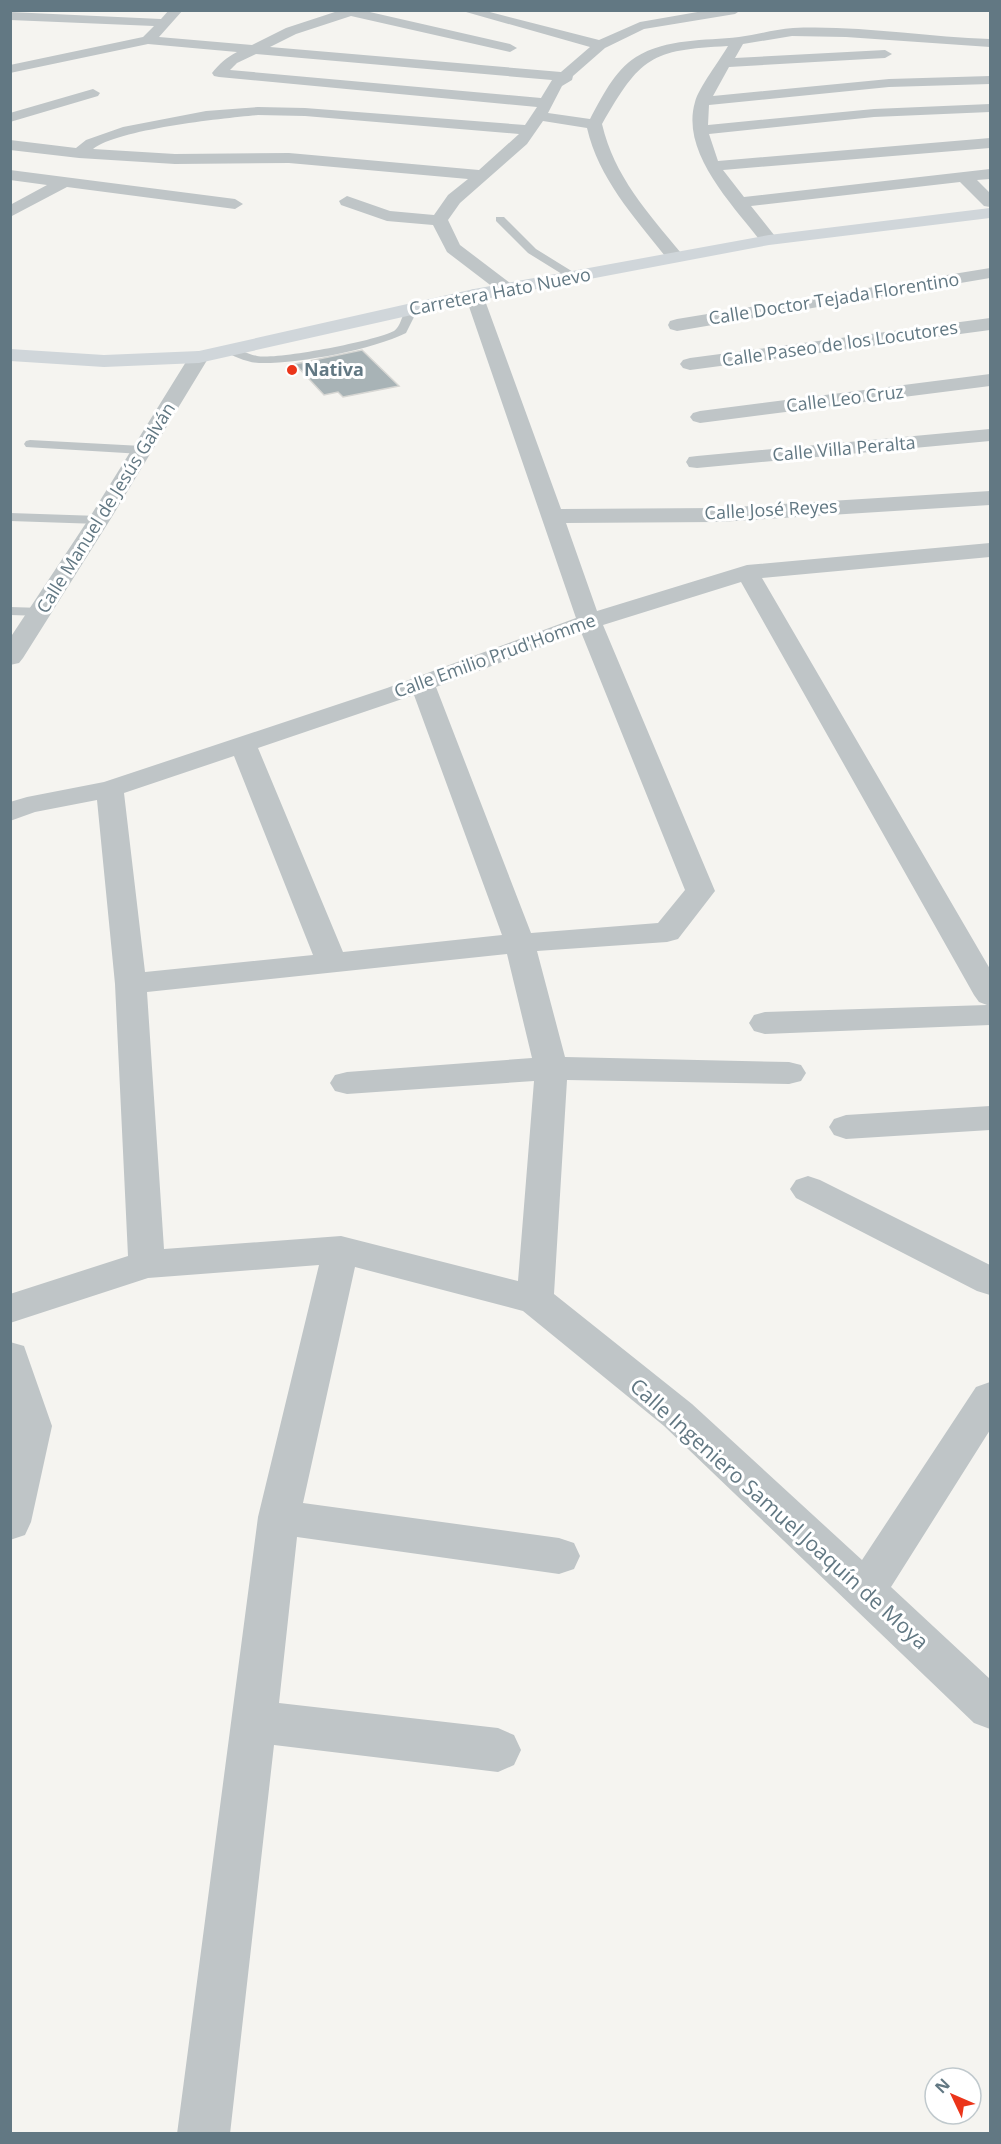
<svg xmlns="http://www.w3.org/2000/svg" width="1001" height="2144" viewBox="0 0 1001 2144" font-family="'Open Sans',sans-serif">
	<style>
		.building { fill: #a8b3b6; stroke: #d6d6d3; stroke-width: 1.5 }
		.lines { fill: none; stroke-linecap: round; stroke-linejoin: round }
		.lane { fill: #bfc5c7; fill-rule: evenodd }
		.street { fill: #bfc5c7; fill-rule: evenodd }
		.secondary { fill: #d0d6da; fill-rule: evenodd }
		.poi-dot { fill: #eb351a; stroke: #fff; stroke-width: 2 }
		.labels { text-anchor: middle; stroke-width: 6; stroke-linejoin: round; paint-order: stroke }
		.far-street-label { font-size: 18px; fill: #627883; stroke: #fff }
		.far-poi-label { font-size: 18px; font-weight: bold; fill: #627883; stroke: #fff; text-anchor: start }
		.street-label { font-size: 21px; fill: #627883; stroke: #fff }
	</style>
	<rect width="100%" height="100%" fill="#f5f4f0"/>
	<path class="building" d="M362,350l37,36 -56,11 -5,-5 -14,3 -29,-31z"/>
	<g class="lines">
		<path class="lane" d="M496,217h8l32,32 42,26v4h-8l-42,-26 -32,-32z
			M412,306l6,3 -12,24c-34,17 -109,31 -147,30 -10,0 -28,-7 -35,-13l6,-3c9,2 17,7 27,9 20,4 118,-15 137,-25 9,-6 7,-22 18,-25z
			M30,440l112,6 6,4 -6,4 -116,-7 -2,-3 2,-3z
			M10,513l89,3 7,4 -7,4 -89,-3z
			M10,607l32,1 7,4 -7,4 -32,-1z"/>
		<path class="street" d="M169,10h14l-24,27 93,8 34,-17 55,-18h20l149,34 7,4 -7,4 -159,-36 -55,18 -26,13 291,25 29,-25 -131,-37h23l117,30 41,-18 69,-12h32l-6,4 -91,15 -39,19 -32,28 -1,4 -10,6 -14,27 42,6c12,-22 24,-48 46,-62 31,-19 68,-16 103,-20 18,-2 36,-8 54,-9 65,-3 132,9 197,11v8l-144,-10 -54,-1 -49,8 -8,14 150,-8 7,4 -7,4 -156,9 -16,29 176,-17 101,-3v8l-101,3 -180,18 -1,20 166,-16 116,-5v8l-116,5 -165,17 9,27 272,-23v10l-267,22 21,27 246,-28v10l-13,1 13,13v14l-6,-1 -24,-24 -209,24 27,34 -3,4h-12c-29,-38 -83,-91 -68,-142 4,-15 25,-42 33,-56 -78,4 -87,11 -126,78 12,52 46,89 79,129l3,4 -3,4h-12c-33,-42 -70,-81 -82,-133l-44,-7 -16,23 -67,59 -12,17 12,25 54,41 3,4 -3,4h-12l-55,-42 -14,-27 -46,-4 -46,-16 -2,-4 8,-5 43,15 44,4 14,-20 20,-16 -179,-16 -114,1 -96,-6 -69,-8v-10l66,8 10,-8 37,-13 83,-16 52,-4 47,1 220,17 12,-18 -318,-30 -5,-1 -2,-3c7,-9 15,-16 25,-21l-89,-8 -138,29v-8l133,-28 11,-11 -144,-6v-8l151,7zM256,54l296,26 -11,18 -311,-28 7,-7zM258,115l47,1 214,18 -40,36 -190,-17 -114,1 -82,-5c25,-20 131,-31 165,-34z
			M93,89l7,4 -2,3 -88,26v-9z
			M10,170l225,29 8,5 -8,5 -168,-22 -57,30v-12l37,-20 -37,-5z
			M990,268v10l-313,53 -7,-2 -2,-4 2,-4 7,-2z
			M474,289l6,2 3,4 78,214 157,-1 272,-17v14l-272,17 -152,1 31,88 150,-46 243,-22v14l-228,21 228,391v56l-225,9 -11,-3 -5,-8 5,-8 11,-3 222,-7 -8,-3 -5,-7 -233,-413 -138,43 112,266 -37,48 -11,3 -130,9 28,106 224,5 12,3 5,8 -5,8 -12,3 -222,-4 -13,214 138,110 170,156 114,-173 14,-5v48l-99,157 99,92v50l-16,-6 -310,-297 -141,-115 -168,-44 -52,236 256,35 15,5 6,13 -6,13 -15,5 -262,-37 -18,166 219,25 16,7 7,15 -7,15 -16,7 -224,-27 -44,389h-53l81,-617 61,-252 -171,13 -138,45v-29l118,-38 -13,-272 -18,-184 -62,12 -25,9v-19l17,-5 77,-15 283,-94 189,-70 -111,-323 3,-4zM581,632l104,258 -27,33 -127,10 -95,-246zM414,695l88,240 -159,17 -85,-204zM234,756l79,199 -168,17 -21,-179zM507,954l25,104 -185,14 -12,3 -5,8 5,8 12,3 187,-13 -16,200 -177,-45 -177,13 -17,-257z
			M990,318v12l-300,40 -7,-2 -3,-4 3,-4 7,-2z
			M199,351l7,2 3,4 -99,163 -87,138 -4,5 -9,2v-27l78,-118 101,-163 3,-4z
			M990,374v12l-290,37 -7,-2 -3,-4 3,-4 7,-2z
			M990,429v12l-293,27 -8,-1 -3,-5 3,-5 8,-1z
			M990,1106v24l-144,9 -12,-4 -5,-8 5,-8 12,-4z
			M808,1176l12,4 170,85v30l-13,-4 -181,-93 -6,-9 6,-9z
			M10,1342l14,4 28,80 -21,96 -6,13 -15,5z"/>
		<path class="secondary" d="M990,208v10l-221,27 -295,56 -275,62 -95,4 -94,-6v-12l94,6 95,-4 275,-62 295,-54z"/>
	</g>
	<circle class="poi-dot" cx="292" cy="370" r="6"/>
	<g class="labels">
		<g class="far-street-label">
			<text transform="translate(500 292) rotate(-11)" y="6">Carretera Hato Nuevo</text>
			<text transform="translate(834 299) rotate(-9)" y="6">Calle Doctor Tejada Florentino</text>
			<text transform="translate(840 344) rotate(-8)" y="6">Calle Paseo de los Locutores</text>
			<text transform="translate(845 399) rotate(-7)" y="6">Calle Leo Cruz</text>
			<text transform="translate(844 449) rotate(-5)" y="6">Calle Villa Peralta</text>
			<text transform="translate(106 508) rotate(-58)" y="6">Calle Manuel de Jesús Galván</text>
			<text transform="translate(771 510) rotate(-3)" y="6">Calle José Reyes</text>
			<text transform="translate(495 656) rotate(-20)" y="6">Calle Emilio Prud'Homme</text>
		</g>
		<g class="far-poi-label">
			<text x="304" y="376">Nativa</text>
		</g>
		<g class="street-label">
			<text transform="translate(779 1514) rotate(42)" y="7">Calle Ingeniero Samuel Joaquín de Moya</text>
		</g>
	</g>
	<rect width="1001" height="2144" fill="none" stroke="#627883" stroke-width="24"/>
	<g transform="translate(953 2096) rotate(314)"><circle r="28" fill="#ffffff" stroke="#c0c9cd" stroke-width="1.5"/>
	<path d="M0-4.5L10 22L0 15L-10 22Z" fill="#eb351a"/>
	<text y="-9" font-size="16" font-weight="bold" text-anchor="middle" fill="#627883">N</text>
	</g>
</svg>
